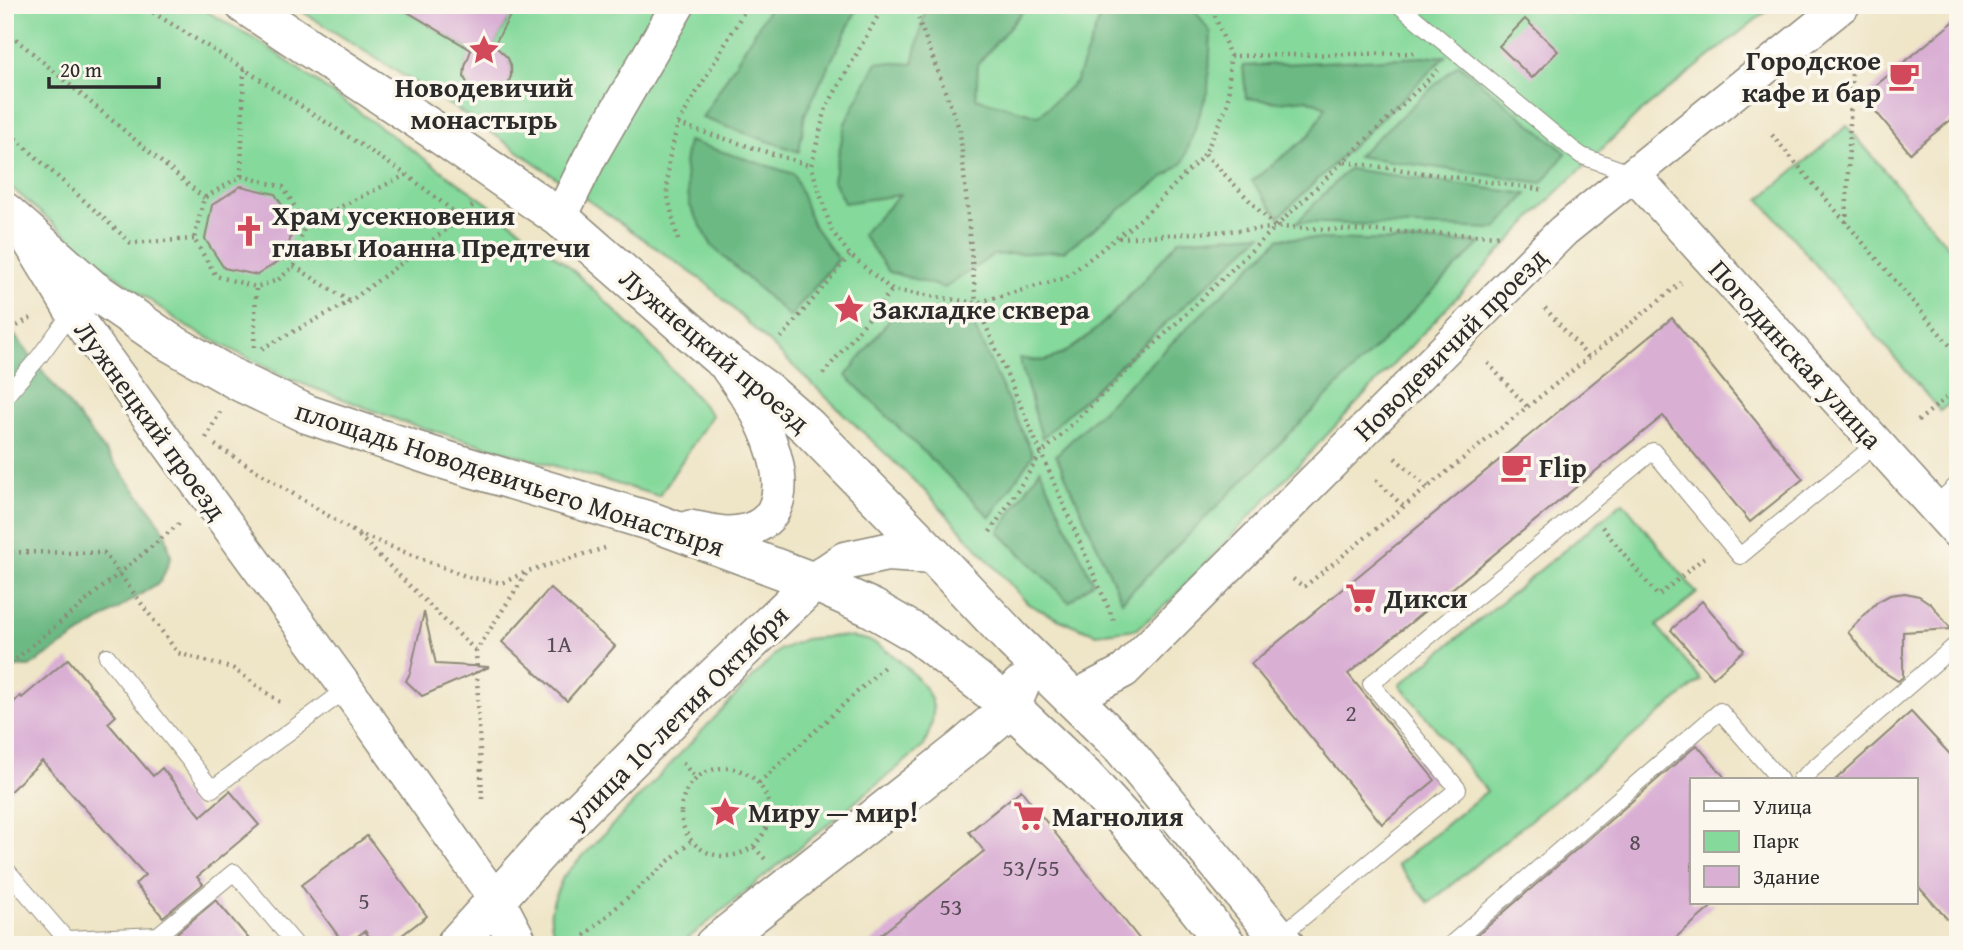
<svg xmlns="http://www.w3.org/2000/svg" width="1963" height="950" viewBox="0 0 1963 950" font-family="'Gentium Book Plus',serif">
	<style>
		.green { fill: #85d99b; stroke: #588263; stroke-width: 2 }
		.forest { fill: #6cb983; stroke: #4c7257; stroke-width: 2 }
		.building { fill: #d9afd4 }
		.lines { fill: none; stroke-linecap: round; stroke-linejoin: round }
		.lane-casing { stroke: #8d8879; stroke-width: 18 }
		.street-casing { stroke: #8d8879; stroke-width: 36 }
		.secondary-casing { stroke: #8d8879; stroke-width: 41 }
		.path { stroke: #8d8879; stroke-width: 4.5; stroke-dasharray: 2 5; stroke-linecap: butt }
		.lane { stroke: #fff; stroke-width: 16 }
		.street { stroke: #fff; stroke-width: 33 }
		.secondary { stroke: #fff; stroke-width: 38 }
		.labels { text-anchor: middle; stroke-width: 7; stroke-linejoin: round; paint-order: stroke }
		.number-label { font-size: 24px; fill: #564c55 }
		.poi-label { font-size: 28px; font-weight: bold; fill: #2b2b2b; stroke: #fbf7ec; text-anchor: start }
		.street-label { font-size: 28px; fill: #2b2b2b; stroke: #fbf7ec }
	</style>
	<rect width="100%" height="100%" fill="#fbf7ec"/>
	<filter id="ink" filterUnits="userSpaceOnUse"><feTurbulence type="fractalNoise" baseFrequency=".0143" numOctaves="2"/><feDisplacementMap in="SourceGraphic" scale="14" xChannelSelector="R" yChannelSelector="G"/><feConvolveMatrix kernelMatrix="1 2 1 2 8 2 1 2 1" color-interpolation-filters="sRGB"/></filter>
	<filter id="wash" filterUnits="userSpaceOnUse"><feTurbulence type="fractalNoise" baseFrequency=".00686" numOctaves="4" result="noise"/><feDisplacementMap in="SourceGraphic" scale="28" xChannelSelector="R" yChannelSelector="G"/><feGaussianBlur stdDeviation="1.57" result="paint"/><feColorMatrix in="noise" values="0 0 0 0 0 0 0 0 0 0 0 0 0 0 0 0 0 1.4 0 .05"/><feComposite in="paint" operator="in"/></filter>
	<g filter="url(#wash)">
		<rect width="100%" height="100%" fill="#efe5c7"/>
		<path class="green" d="M5,5h191l70,41 218,155 87,67 77,75 64,72 -53,81 -253,-73 -121,-46 -98,-50 -82,-59 -100,-86z
			M292,5h104l78,47c-7,8 -13,19 -7,30 17,31 61,-3 39,-25 -3,-4 -10,-6 -14,-9l24,-43h1258l-136,109 -97,94 -371,393 -33,28 -41,5 -36,-14 -32,-16 -100,-110 -222,-211 -231,-162z
			M1847,126l111,132v138l-18,15 -180,-212z
			M1623,502l74,91 -40,33 44,54 -272,223 -32,-38 90,-74 -87,-106z
			M839,636c9,1 19,1 28,4 22,8 65,45 66,69 1,13 -5,25 -9,37l-244,199h-123c-11,-33 -7,-37 6,-68l216,-227 26,-11z"/>
		<path class="forest" d="M771,5h88l-54,109 -6,38 -97,-34z
			M925,5h103l-50,59 -2,34 63,18 37,-35 29,-76h86l20,28 -3,57 -25,73 -119,88 -71,4 -48,33 -56,-16 -27,-38 38,-39 -56,8 -11,-23 12,-57 32,-61 36,2 12,-52z
			M1446,56l-167,161 -27,-36 57,-45 17,-29 -19,-8 -29,3 -32,-4 -3,-32z
			M1458,64l108,89 -24,30 -185,-27z
			M688,141l106,33 18,49 26,36 -48,58 -78,-71 -22,-40 -6,-43z
			M1348,169l179,25 -31,35 -199,-7z
			M1262,234l-220,204 -23,-80c8,1 19,4 27,2 42,-9 104,-88 133,-120z
			M1280,238l201,5 -359,358 -66,-146z
			M896,311l76,11 61,133 -43,62 -144,-141z
			M5,323l146,187 14,22 6,25 -10,24 -132,86 -24,-1z
			M1040,469l53,113 -24,20 -70,-70z"/>
		<g id="blocks">
			<path class="building" d="M396,5h120l-22,40 14,13 3,8v10l-3,8 -6,7 -9,4h-10l-8,-3 -7,-7 -4,-8 1,-10 6,-17z
				M1958,18v96l-48,39 -47,-57z
				M1525,19l33,32 -26,27 -33,-32z
				M241,186l34,8 18,29 -6,33 -30,19 -33,-7 -19,-29 7,-34z
				M1672,318l131,161 -53,43 -87,-106 -315,258 87,106 -53,44 -131,-160z
				M550,588l65,58 -48,55 -65,-59z
				M1905,593l14,3 12,8 20,25 -48,3v45l-5,4 -22,-14 -28,-35 29,-30 13,-7z
				M1702,601l42,49 -31,28 -42,-48z
				M424,612l12,52 53,3 -67,29 -16,-15 4,-8z
				M68,659l48,57 -8,7 45,53 9,-8 39,48 29,-25 29,34 -62,52 6,7 -40,33 -28,-33 10,-9 -103,-114 -37,35v-85l15,-15 2,2z
				M1911,712l47,51v168l-42,-47v-104h-81z
				M1697,745l30,35h-35v123h24l-49,42h-201z
				M1021,790l123,155h-276l116,-94 -15,-19z
				M367,836l60,80 -38,29h-14l-10,-14 -20,14 -44,-60z
				M216,900l38,45h-68l-9,-12z"/>
		</g>
	</g>
	<g filter="url(#ink)">
		<use href="#blocks" fill-opacity="0" stroke="#8d8879" stroke-width="2"/>
		<g class="lines">
			<defs>
				<path id="lane" d="M1399,5l172,143 11,8 51,18
					M5,397l34,-40 33,-45
					M1934,506l24,-22
					M107,656l105,133 135,-100
					M1800,780l158,-137
					M5,868l61,71 92,-4 76,-63 62,73
					M1279,937l179,-148 -87,-105 282,-233 87,105 136,-112
					M1450,945l270,-234 60,69"/>
				<path id="street" d="M1634,175l324,358
					M560,218l30,-61 88,-152
					M29,241l43,71 275,377 148,210
					M690,527c12,2 26,6 38,6 78,-3 50,-86 24,-129 -7,-12 -16,-24 -24,-35
					M1073,698l51,-27 439,-440 280,-226"/>
				<path id="secondary" d="M245,5l187,124 128,89 158,138 50,36 40,35 125,128 80,85 109,107 163,198
					M5,212l87,77 74,51 72,41 69,33 128,43 218,65 161,60 58,26 45,26 94,73 74,70 58,63 84,105
					M495,899l24,46
					M455,945l99,-109 156,-155 104,-99 31,-21 42,-9 46,3
					M714,945l248,-196 49,-42 9,-21"/>
			</defs>
			<use href="#lane" class="lane-casing"/>
			<use href="#street" class="street-casing"/>
			<use href="#secondary" class="secondary-casing"/>
			<path class="path" d="M141,5l103,64 163,106 55,43 -113,84 -88,47
				M884,5l-58,103 -15,58 21,65 18,24 42,35 84,13 89,-25 77,-60 63,-64 23,-51 2,-47 -19,-51
				M913,5l47,126 16,172 138,318
				M5,30l199,168
				M1230,56l185,-3
				M678,124l133,42
				M5,129l126,114 63,-4
				M1772,135l186,220
				M1205,154l70,73 227,9
				M1345,162l201,28
				M241,176l3,-107
				M462,218l12,-14
				M1846,223l6,-153
				M305,224l-22,-37 -42,-11 -37,22 -10,41 22,37 40,11 22,-7 16,-14 11,-42 101,-49
				M1119,238l155,-10
				M678,240l-11,-47 2,-34 9,-35 70,-119
				M294,266l55,35
				M1545,308l44,50
				M5,333l27,-16
				M781,338l69,-83
				M254,347l2,-60
				M1488,363l40,45
				M823,374l69,-84
				M1918,421l40,-33
				M206,438l14,-26
				M215,445l141,88 112,44 34,6 26,-12
				M1395,458l33,30
				M1376,480l28,27
				M1602,527l56,69 49,-41
				M990,532l51,-78 397,-384
				M359,536l117,115
				M5,552l99,1 74,100 56,16 47,34 2,-1
				M1293,579l11,8 377,-304
				M5,668l175,-145
				M683,763l12,15
				M681 812a44 44 0 1 1 88 0a44 44 0 1 1-88 0Z
				M759,783l126,-117
				M482,799l-6,-148 52,-80 77,-23
				M754,847l11,12
				M574,945l116,-103"/>
			<use href="#lane" class="lane"/>
			<use href="#street" class="street"/>
			<use href="#secondary" class="secondary"/>
		</g>
	</g>
	<defs>
		<symbol id="sight-bare" viewBox="-9 -9 18 18"><path d="M0-6L1.8-2.2L6-1.7L2.9 1.2L3.7 5.4L0 3.3L-3.7 5.4L-2.9 1.2L-6-1.7L-1.8-2.2Z" fill="#d1495b" stroke="#fbf7ec" stroke-width="2.5" paint-order="stroke"/></symbol>
		<symbol id="cafe-bare" viewBox="-9 -9 18 18"><path d="M-5.5-4.5H6V0H3Q3 3.5 0 3.5H-2.5Q-5.5 3.5-5.5 0ZM3-3.2v2h1.7v-2ZM-6 4.5H4V6H-6Z" fill="#d1495b" stroke="#fbf7ec" stroke-width="2.5" paint-order="stroke"/></symbol>
		<symbol id="church-bare" viewBox="-9 -9 18 18"><path d="M-1.2-6h2.4v3.5h3.3v2.4h-3.3V6h-2.4V-.1h-3.3v-2.4h3.3Z" fill="#d1495b" stroke="#fbf7ec" stroke-width="2.5" paint-order="stroke"/></symbol>
		<symbol id="supermarket-bare" viewBox="-9 -9 18 18"><path d="M-6-5.5h2.5l.6 2H6L4.5 2H-2.5L-4.4-4H-6ZM-1.5 3.2a1.3 1.3 0 1 0 .1 0ZM3 3.2a1.3 1.3 0 1 0 .1 0Z" fill="#d1495b" stroke="#fbf7ec" stroke-width="2.5" paint-order="stroke"/></symbol>
	</defs>
	<g fill-rule="evenodd">
		<use href="#sight-bare" x="462" y="28" width="44" height="44"/>
		<use href="#cafe-bare" x="1882" y="54" width="44" height="44"/>
		<use href="#church-bare" x="227" y="209" width="44" height="44"/>
		<use href="#sight-bare" x="827" y="287" width="44" height="44"/>
		<use href="#cafe-bare" x="1494" y="445" width="44" height="44"/>
		<use href="#supermarket-bare" x="1339" y="576" width="44" height="44"/>
		<use href="#sight-bare" x="703" y="790" width="44" height="44"/>
		<use href="#supermarket-bare" x="1007" y="794" width="44" height="44"/>
	</g>
	<g class="labels">
		<g class="number-label">
			<text x="559" y="652">1A</text>
			<text x="1351" y="721">2</text>
			<text x="1635" y="850">8</text>
			<text x="1031" y="876">53/55</text>
			<text x="364" y="909">5</text>
			<text x="951" y="915">53</text>
		</g>
		<g class="poi-label">
			<text x="1881" y="70" text-anchor="end">Городское<tspan x="1881" dy="32">кафе и бар</tspan></text>
			<text x="484" y="97" text-anchor="middle">Новодевичий<tspan x="484" dy="32">монастырь</tspan></text>
			<text x="272" y="225">Храм усекновения<tspan x="272" dy="32">главы Иоанна Предтечи</tspan></text>
			<text x="872" y="319">Закладке сквера</text>
			<text x="1539" y="477">Flip</text>
			<text x="1384" y="608">Дикси</text>
			<text x="748" y="822">Миру — мир!</text>
			<text x="1052" y="826">Магнолия</text>
		</g>
		<g class="street-label">
			<text transform="translate(1450 344) rotate(-45)" y="10">Новодевичий проезд</text>
			<text transform="translate(715 350) rotate(40)" y="10">Лужнецкий проезд</text>
			<text transform="translate(1796 354) rotate(48)" y="10">Погодинская улица</text>
			<text transform="translate(151 420) rotate(54)" y="10">Лужнецкий проезд</text>
			<text transform="translate(510 478) rotate(18)" y="10">площадь Новодевичьего Монастыря</text>
			<text transform="translate(677 716) rotate(-45)" y="10">улица 10-летия Октября</text>
		</g>
	</g>
	<rect width="1963" height="950" fill="none" stroke="#fbf7ec" stroke-width="28"/>
	<rect x="1690" y="778" width="228" height="126" fill="#fbf7ec" stroke="#a8a59f" stroke-width="2"/>
	<rect x="1704" y="801" width="35" height="10" fill="#ffffff" stroke="#a8a59f" stroke-width="2"/>
	<text x="1753" y="814" font-size="21" fill="#2b2b2b">Улица</text>
	<rect x="1704" y="831" width="35" height="21" fill="#85d99b" stroke="#a8a59f" stroke-width="2"/>
	<text x="1753" y="848" font-size="21" fill="#2b2b2b">Парк</text>
	<rect x="1704" y="866" width="35" height="21" fill="#d9afd4" stroke="#a8a59f" stroke-width="2"/>
	<text x="1753" y="884" font-size="21" fill="#2b2b2b">Здание</text>
	<path d="M49 77v10h110v-10" fill="none" stroke="#2b2b2b" stroke-width="3.5"/>
	<text x="60" y="77" font-size="21" fill="#2b2b2b" stroke="#fbf7ec" stroke-width="5" paint-order="stroke">20 m</text>
</svg>
